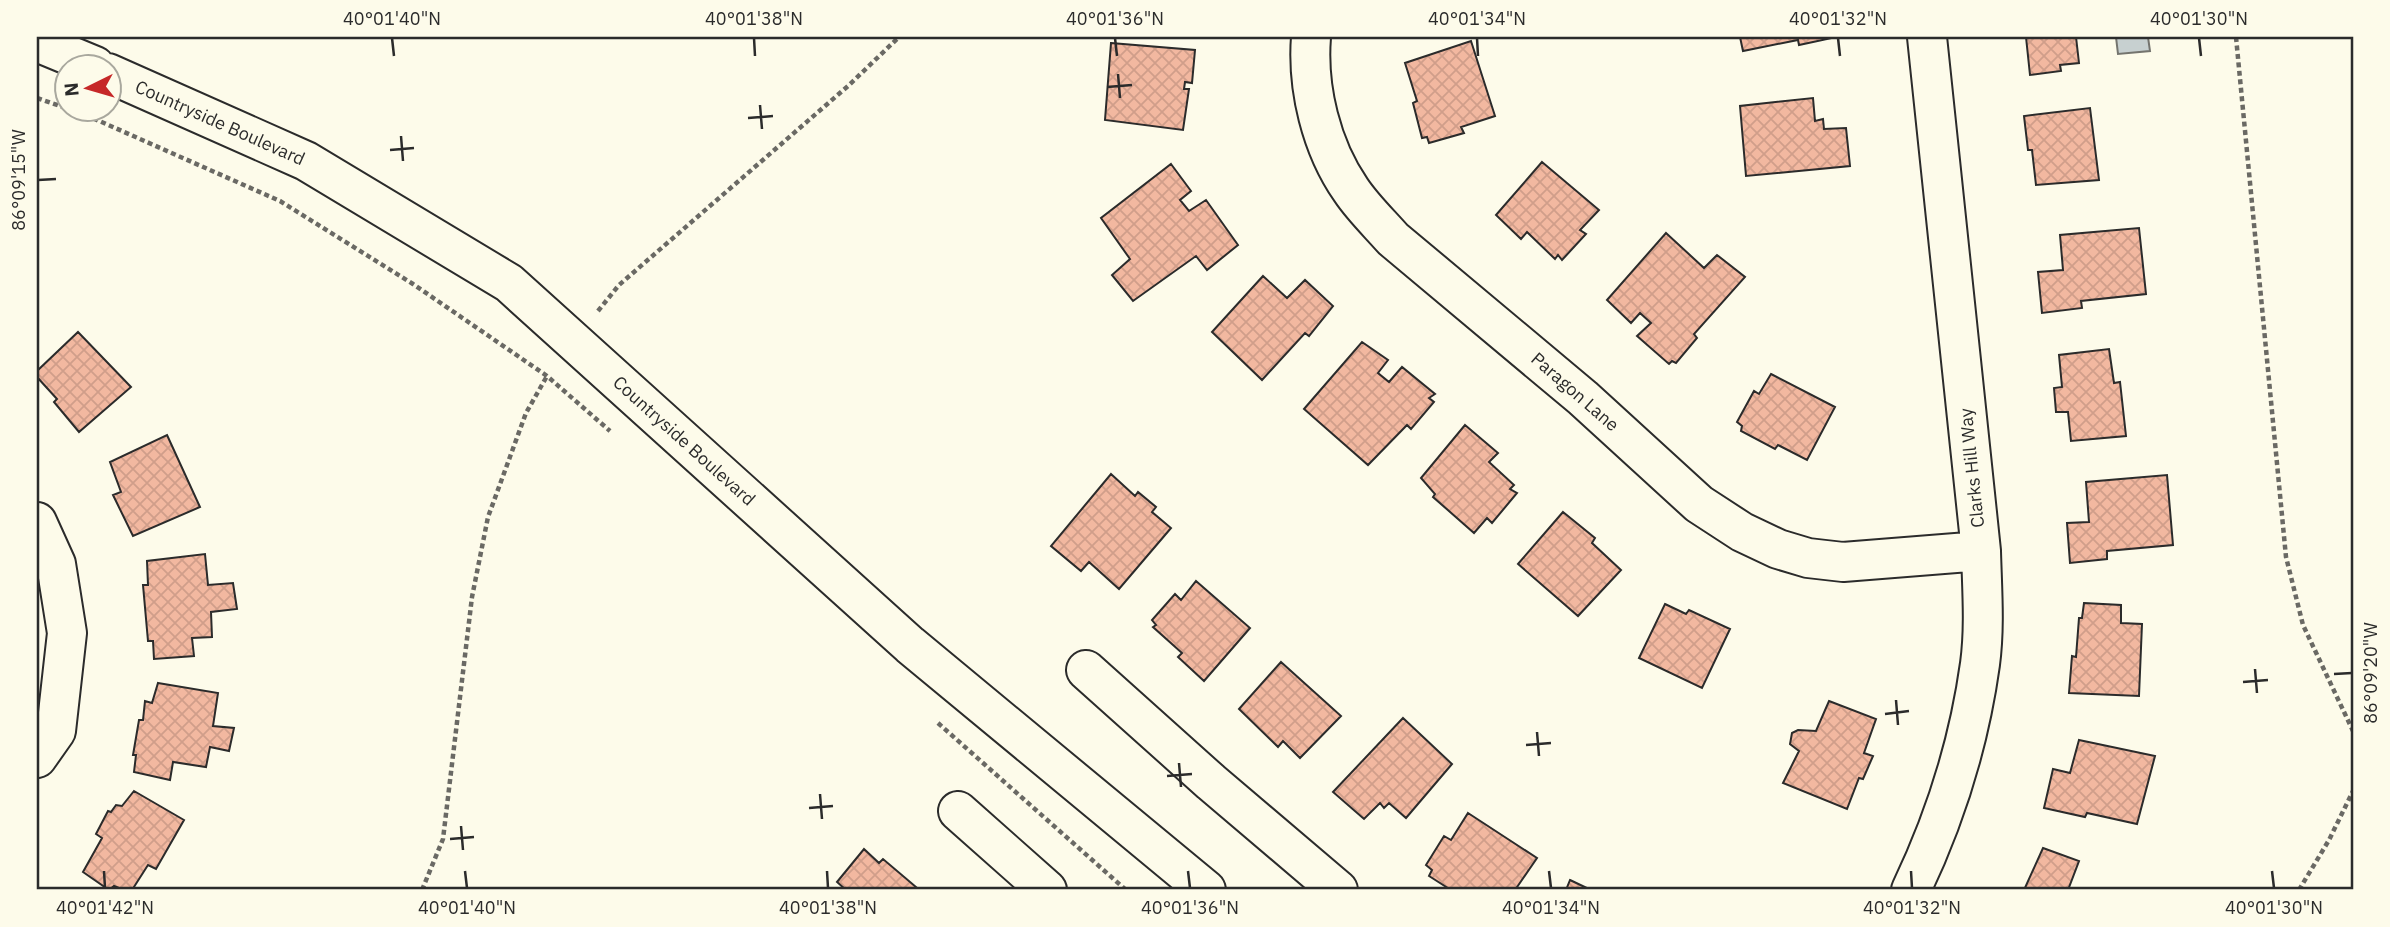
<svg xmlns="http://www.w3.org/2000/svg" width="2390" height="927" viewBox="0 0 2390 927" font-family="'IBM Plex Sans',sans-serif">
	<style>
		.water { fill: #c7d0d0; stroke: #74746e; stroke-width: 2 }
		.building { fill: url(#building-cross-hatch); stroke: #2b2b2b; stroke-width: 2 }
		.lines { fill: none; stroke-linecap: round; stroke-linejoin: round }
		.minor-casing { stroke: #2b2b2b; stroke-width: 42 }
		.path { stroke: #6a6964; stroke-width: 4.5; stroke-dasharray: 5 3.5; stroke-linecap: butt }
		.minor { stroke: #fdfbea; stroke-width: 38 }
		.ticks { fill: none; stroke: #2b2b2b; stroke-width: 2.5 }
		.labels { text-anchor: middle; stroke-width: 5; stroke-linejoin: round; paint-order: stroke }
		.street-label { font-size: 18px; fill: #2b2b2b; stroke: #fdfbea }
		.neatline { fill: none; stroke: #2b2b2b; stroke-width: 2.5 }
		.ticks-label { font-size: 18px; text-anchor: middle; fill: #2b2b2b }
	</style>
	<defs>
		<pattern id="building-cross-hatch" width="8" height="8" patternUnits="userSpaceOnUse" patternTransform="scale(1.75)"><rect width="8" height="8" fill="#f2b8a0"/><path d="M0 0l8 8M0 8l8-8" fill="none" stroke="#d09e8a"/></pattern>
	</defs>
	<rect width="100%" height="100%" fill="#fdfbea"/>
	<path class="water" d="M2116,37h32l2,14 -32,3z"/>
	<path class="building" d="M1740,37h91l1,1 -33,7 -1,-5 -55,11z
		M2026,37h50l3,26 -19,2 1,6 -31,4z
		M1471,41l24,75 -34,11 3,6 -35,10 -2,-6 -5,1 -9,-35 4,-2 -12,-38z
		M1111,43l84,7 -3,33 -7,-1 -1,7h5l-6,41 -78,-10z
		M1813,98l2,23 8,-2 1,10 22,-1 4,38 -104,10 -6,-70z
		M2090,108l9,72 -63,5 -4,-35h-4l-4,-34z
		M1542,162l57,48 -19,20 6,4 -24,26 -4,-5 -3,4 -28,-27 -6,7 -25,-24z
		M1171,164l20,27 -11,9 9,11 17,-11 32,45 -31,25 -11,-14 -63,45 -21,-26 18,-16 -29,-41z
		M2139,228l7,66 -65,7 1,7 -40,5 -4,-41 25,-2 -3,-35z
		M1666,233l38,35 13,-13 28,22 -51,57 3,4 -21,25 -4,-2 -3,3 -32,-28 14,-13 -11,-10 -9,10 -24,-23z
		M1263,276l24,22 18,-18 28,26 -24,30 -4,-3 -43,47 -50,-48z
		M78,332l53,55 -52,45 -25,-30 3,-3 -20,-22v-6z
		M1362,342l26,18 -10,13 11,9 13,-15 33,27 -6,4 5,4 -23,27 -4,-4 -39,40 -64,-56z
		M2109,349l5,34 6,-1 6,54 -55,5 -3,-29h-12l-2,-24 8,-1 -3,-32z
		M1771,374l64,33 -28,53 -29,-15 -3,4 -34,-18 1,-5 -5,-4 17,-31 5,3z
		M1465,425l33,28 -9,9 25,23 -4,4 7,4 -25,30 -5,-5 -13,15 -41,-36 2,-3 -14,-16z
		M167,435l33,72 -67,29 -20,-41 8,-3 -11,-30z
		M1111,474l24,22 3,-4 18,15 -4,5 19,16 -52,61 -30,-27 -8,9 -30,-25z
		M2167,475l6,70 -66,6v8l-37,4 -3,-40 22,-1 -3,-40z
		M1563,512l32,26 -3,5 29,27 -43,46 -60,-52z
		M205,554l3,31 25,-2 4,26 -26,3 1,25 -20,1 2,18 -40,3 -1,-18h-5l-5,-56h5l-1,-24z
		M1196,581l54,47 -46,53 -26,-24 4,-4 -29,-26 3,-2 -4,-5 23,-26 6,6z
		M2084,603l37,2v18l21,1 -3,72 -70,-3 3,-37 4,1 3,-39h3z
		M1665,604l21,10 3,-4 41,19 -28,59 -63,-30z
		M1281,662l60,54 -41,42 -17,-17 -5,6 -39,-38z
		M158,683l60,10 -5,33 21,2 -5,23 -19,-4 -4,20 -33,-5 -3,18 -36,-8 2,-17h-3l6,-35h4l2,-19 7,2z
		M1829,701l47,18 -12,34 9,3 -10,23 -4,-1 -12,31 -64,-26 16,-32 -9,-7 2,-11 6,-3 18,1z
		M1403,718l49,46 -46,54 -17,-15 -5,5 -4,-5 -16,16 -31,-27z
		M2079,740l76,16 -18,68 -50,-11 -2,4 -41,-9 9,-39 17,4z
		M134,791l50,29 -28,49 -8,-4 -16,25h-8l-10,-4 -5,4 -26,-18 19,-34 -6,-4 12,-23 3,1 5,-7 6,1z
		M1468,813l69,45 -22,32h-64l-22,-14 3,-6 -6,-5 18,-29 7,4z
		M2043,848l36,13 -11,29h-44z
		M864,849l15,14 4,-4 33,28 -3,3h-67l-9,-8z
		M1570,880l21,10h-25z"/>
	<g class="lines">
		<defs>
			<path id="minor" d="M1311,37c-4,51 10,110 40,153 12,18 28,33 42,49l190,159 116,106 43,28 36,17 30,9 35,4 138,-11
				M37,42l58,24
				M108,73l198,88 203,122 401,362 296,245
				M37,522l19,42 11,69 -11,98 -19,27
				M1086,670l125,112 127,108
				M958,811l89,79
				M1911,890c34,-71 58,-147 69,-226 5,-37 2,-75 1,-113l-54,-514"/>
		</defs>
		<use href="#minor" class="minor-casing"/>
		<path class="path" d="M2236,37l50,520 17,68 50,106
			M37,98l29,10
			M70,108l210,93 133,83 134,92 63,55
			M598,311l21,-26 229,-199 51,-49
			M938,723l188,167
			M422,890l21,-51 29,-242 16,-80 38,-104 21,-37
			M2299,890l30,-50 24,-49"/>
		<use href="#minor" class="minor"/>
	</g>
	<path class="ticks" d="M392,38l2,18M754,38l1,18M1115,38l2,18M1477,38l1,18M1838,38l2,18M2199,38l2,18M1118,74l2,24M1107,87l25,-2M760,105l2,24M748,118l25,-2M401,136l2,25M390,150l24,-2M38,180l18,-1M2255,669l2,24M2334,674l18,-1M2243,682l25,-2M1896,700l2,25M1885,714l24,-3M1537,732l2,24M1526,745l25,-2M1179,763l2,24M1167,776l25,-2M820,794l2,25M809,808l24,-2M461,826l2,24M450,839l24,-2M104,871l1,17M465,871l2,17M827,871l1,17M1188,871l2,17M1549,871l2,17M1911,871l1,17M2272,871l2,17"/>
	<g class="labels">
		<g class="street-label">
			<text transform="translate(220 123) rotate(24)" y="6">Countryside Boulevard</text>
			<text transform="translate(1575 392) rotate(41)" y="6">Paragon Lane</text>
			<text transform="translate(684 441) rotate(42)" y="6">Countryside Boulevard</text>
			<text transform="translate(1972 468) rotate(-96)" y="6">Clarks Hill Way</text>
		</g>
	</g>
	<rect width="2390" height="927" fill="none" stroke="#fdfbea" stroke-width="77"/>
	<g transform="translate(88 88) rotate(265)"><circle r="33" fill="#fdfbea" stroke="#a9a89e" stroke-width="2"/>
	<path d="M0-5L12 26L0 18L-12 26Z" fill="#c62828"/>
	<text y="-10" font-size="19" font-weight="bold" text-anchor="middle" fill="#2b2b2b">N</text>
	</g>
	<rect x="38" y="38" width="2314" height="850" class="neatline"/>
	<g class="ticks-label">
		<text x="392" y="25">40°01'40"N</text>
		<text x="754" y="25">40°01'38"N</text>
		<text x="1115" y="25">40°01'36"N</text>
		<text x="1477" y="25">40°01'34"N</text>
		<text x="1838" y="25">40°01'32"N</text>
		<text x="2199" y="25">40°01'30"N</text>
		<text transform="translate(19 180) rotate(-90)" y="6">86°09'15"W</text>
		<text transform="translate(2371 673) rotate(-90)" y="6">86°09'20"W</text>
		<text x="105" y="914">40°01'42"N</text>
		<text x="467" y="914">40°01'40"N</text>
		<text x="828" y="914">40°01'38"N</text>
		<text x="1190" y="914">40°01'36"N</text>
		<text x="1551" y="914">40°01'34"N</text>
		<text x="1912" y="914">40°01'32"N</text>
		<text x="2274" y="914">40°01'30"N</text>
	</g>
</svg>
